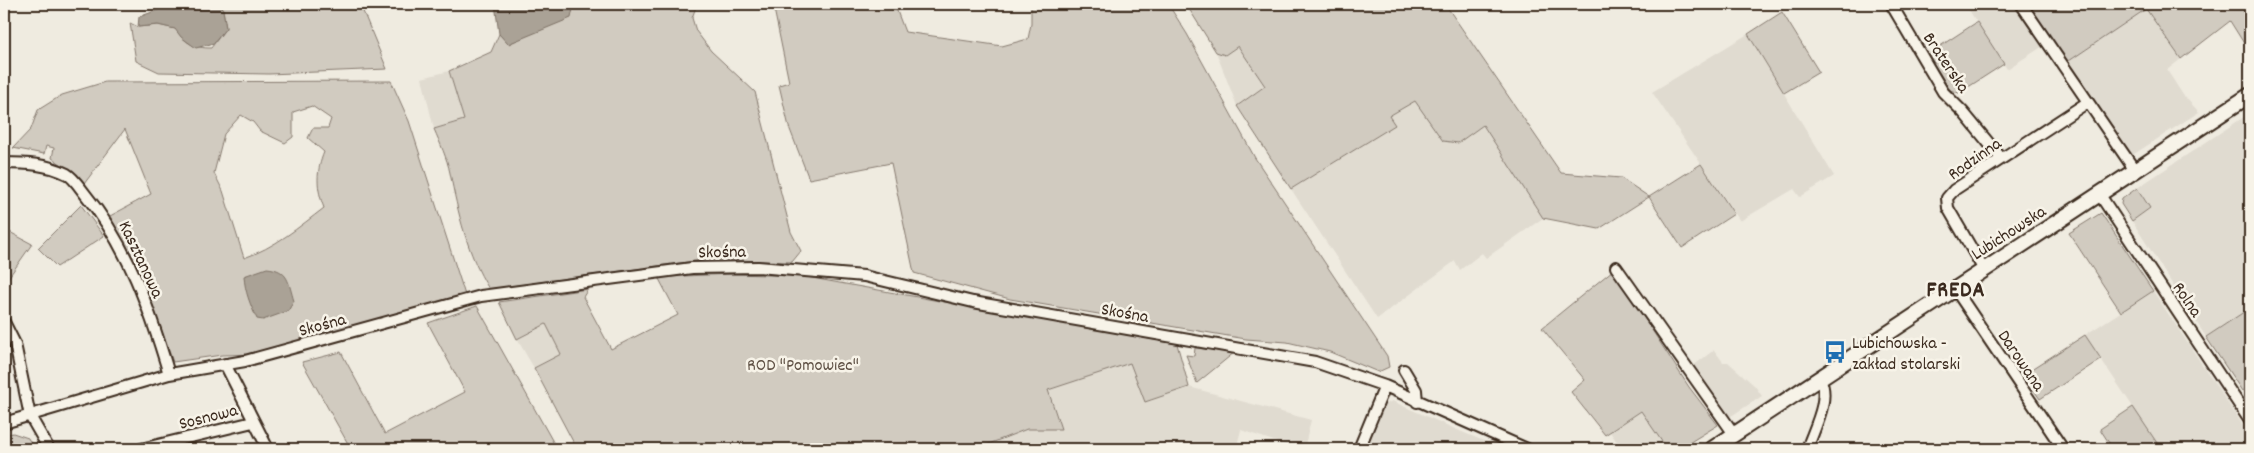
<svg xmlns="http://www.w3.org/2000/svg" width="2254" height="453" viewBox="0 0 2254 453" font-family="Dekko,sans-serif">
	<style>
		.built { fill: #e0dbd0 }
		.green { fill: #d1cbc0; stroke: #867a6f; fill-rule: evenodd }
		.water { fill: #aaa296; stroke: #7e7266 }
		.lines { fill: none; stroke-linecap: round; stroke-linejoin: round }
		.street-casing { stroke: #3b2a1e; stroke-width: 14 }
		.secondary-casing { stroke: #3b2a1e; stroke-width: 18 }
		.street { stroke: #f7f3e8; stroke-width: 10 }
		.secondary { stroke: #f7f3e8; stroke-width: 14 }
		.labels { text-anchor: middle; stroke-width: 5; stroke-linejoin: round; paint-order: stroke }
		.street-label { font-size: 18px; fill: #3b2a1e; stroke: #f7f3e8 }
		.poi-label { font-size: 18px; fill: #3b2a1e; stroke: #f7f3e8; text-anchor: start }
		.park-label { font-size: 18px; fill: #605246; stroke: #f7f3e8 }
		.district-label { font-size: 22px; font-weight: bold; letter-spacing: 1px; fill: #3b2a1e; stroke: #f7f3e8 }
	</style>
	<rect width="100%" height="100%" fill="#efebe0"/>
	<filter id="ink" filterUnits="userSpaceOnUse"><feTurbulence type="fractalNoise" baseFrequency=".02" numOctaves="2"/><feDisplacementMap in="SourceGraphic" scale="10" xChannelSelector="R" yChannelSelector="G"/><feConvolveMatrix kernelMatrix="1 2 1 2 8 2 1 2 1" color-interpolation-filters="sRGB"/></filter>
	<g filter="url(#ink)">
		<path class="built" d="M1965,4h51l29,41 -38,24z
			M2146,9l35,50 -14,11 16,25 16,17 -68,44 -65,-93z
			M1748,34l86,142 -34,21 -6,-8 -54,32 -88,-129z
			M1238,46l27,40 -28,20 -21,-54 9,3z
			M449,71l15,49 -30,9 -12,-51z
			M1415,101l43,42 25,-18 60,93 -57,40 -4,-5 -22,17 -5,-9 -78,58 -86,-130 103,-64 -5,-9z
			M2250,113v195l-44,29 -74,-116 18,-13 -13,-20z
			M2153,291l97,145v13h-89l-76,-114z
			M546,324l15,30 -27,14 -17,-29z
			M1714,350l9,12h5l27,24 7,10 -34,22 -35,-52z
			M1130,363l16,39 43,-15 122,33 -7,29h-7l-56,-19 -5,19h-260l51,-20h34l-13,-39z
			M1392,401l70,31 41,17h-137l18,-44z
			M1641,411l26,38h-45l-12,-17z"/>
		<path class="green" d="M222,4h138l27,65 -118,5 -110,-2 -23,-11 -6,-38 8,4 20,-2 18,4c9,15 19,19 35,19l15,-20z
			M574,4h14l8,3 11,-3h90l-5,14 4,13 15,20 44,41 36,140 10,19 -9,11 -83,-3 -220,30c-22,-35 -31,-77 -39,-116 -3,-15 -10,-30 -16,-44l30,-9 -15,-49 42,-19 8,-18 10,10 65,-35z
			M773,4h125l-1,7 8,21 97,14 26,-7 3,-15v-20h137l19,30 68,124 132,198 2,11 -11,5 -48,-20 -43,-10 -41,-3 -236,-40 -96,-26 -23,-110 -82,16 -20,-52 -10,-42 10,-3z
			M1186,4h259l116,169 60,5 28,19 52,-33 33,50 -52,34 -33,-51 -50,32 -56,-11 -60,-93 -25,18 -15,-2 -28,-40 -26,15 6,9 -104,64 -54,-83 28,-20 -27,-40 -13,9 -9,-3z
			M2027,4h223v49l-20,-32 -49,38 -35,-50 -80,54z
			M1782,12l37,60 -35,21 -36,-59z
			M1977,22l27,42 -45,29 -9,-3 -22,-36z
			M391,81l18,40 56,174 -207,59 -36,1 -49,7 -29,-80 -34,-66 41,-22 -26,-65 -41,55 -10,-11 -22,-15 2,-10 -8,-2 -2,8 -31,-6 18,-19 7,-19 24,-15 43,-13zM312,106l19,13 -3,9h-15l-5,10 16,14c-8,20 -8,35 0,56 -25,19 -50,40 -80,50l-21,-67 -9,-18 10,-39 17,-19 12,7 7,9 25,12 8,-6v-25z
			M2137,188l13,20 -18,13 -11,-17 1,-5z
			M81,205l23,31 -47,31 -19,-19z
			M2101,213l52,78 -32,21 -52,-79z
			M4,229l28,15 -28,40z
			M1613,270l76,117 29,38 -39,24h-12l-26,-38 -36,24 -34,-43 14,-12 -43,-52z
			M733,274l68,2 376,68 12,43 -44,15 -15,-39 -82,27 13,39h-34l-51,20h-399l-43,-81 27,-14 -15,-30 -29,15 -18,-37 89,-13 -5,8 28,52 67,-34 -20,-38z
			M477,306l80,143h-206l-49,-87 39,-10 44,82 80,-42 -37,-69z
			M2250,308v78l-8,5 -36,-54z
			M2085,335l16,24 -61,40 -17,-24z
			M1195,348l40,4 -38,31 -11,-28 8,1z
			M2133,407l28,42h-48l-13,-20z
			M13,433l15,5 6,11h-30v-14z"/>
		<path class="water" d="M166,4h56l4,24 -12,15 -18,5 -15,-11 -6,-8 -17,-4 -20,2 1,-10 21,-8z
			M495,4h79l-3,14 -63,26 -9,-10z
			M267,268c22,2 21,14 27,33l-6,10 -25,9 -6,-1c-7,-15 -12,-27 -13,-43z"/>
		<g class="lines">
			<defs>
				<path id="street" d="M1891,4l52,88 20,20 38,46
					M2021,4l115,168
					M4,163c22,0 43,1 63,11 7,4 13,14 18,20 43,52 65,116 84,180
					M2100,195l150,226
					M1616,267l118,167
					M1984,270l-36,-62 -1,-10 7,-8 134,-88
					M1955,289l108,160
					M4,322l11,22 15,72 19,33
					M225,364l43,85
					M1404,370l12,20 1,12
					M4,423l165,-49 76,-13 236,-65 211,-28 66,-1 106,9 109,26 342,60 70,24 142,63
					M141,449l112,-27
					M1359,449l26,-63
					M1807,449c7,-21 24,-50 13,-70"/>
				<path id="secondary" d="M1712,449l538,-354"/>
			</defs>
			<use href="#street" class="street-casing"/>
			<use href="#secondary" class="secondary-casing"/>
			<use href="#street" class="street"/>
			<use href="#secondary" class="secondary"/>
		</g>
	</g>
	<defs>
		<symbol id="bus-bare" viewBox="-9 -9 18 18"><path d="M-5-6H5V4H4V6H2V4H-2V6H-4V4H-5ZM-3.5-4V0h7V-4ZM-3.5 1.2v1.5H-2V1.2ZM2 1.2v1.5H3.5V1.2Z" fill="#1f6fb2" stroke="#f7f3e8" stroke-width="2.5" paint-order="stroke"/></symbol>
	</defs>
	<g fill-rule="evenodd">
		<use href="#bus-bare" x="1819" y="336" width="32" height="32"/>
	</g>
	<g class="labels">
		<g class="street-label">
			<text transform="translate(1947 62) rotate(56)" y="6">Braterska</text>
			<text transform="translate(1974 158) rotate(-35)" y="6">Rodzinna</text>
			<text transform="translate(2008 232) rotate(-33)" y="6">Lubichowska</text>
			<text transform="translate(722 251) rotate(-1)" y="6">Skośna</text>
			<text transform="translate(142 259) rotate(65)" y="6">Kasztanowa</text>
			<text transform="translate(2188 299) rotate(56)" y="6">Rolna</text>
			<text transform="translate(1125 312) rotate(10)" y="6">Skośna</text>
			<text transform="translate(322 324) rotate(-15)" y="6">Skośna</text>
			<text transform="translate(2022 360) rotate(56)" y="6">Darowana</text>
			<text transform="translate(208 416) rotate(-14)" y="6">Sosnowa</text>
		</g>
		<g class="poi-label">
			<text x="1852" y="348">Lubichowska -<tspan x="1852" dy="21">zakład stolarski</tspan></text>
		</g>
		<g class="park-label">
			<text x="803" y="370">ROD "Pomowiec"</text>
		</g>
		<g class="district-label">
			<text x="1956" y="296">FREDA</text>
		</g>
	</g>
	<rect width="2254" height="453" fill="none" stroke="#f7f3e8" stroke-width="20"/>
	<rect x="10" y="10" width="2234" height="433" fill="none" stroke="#3b2a1e" stroke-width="2" filter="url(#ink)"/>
</svg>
